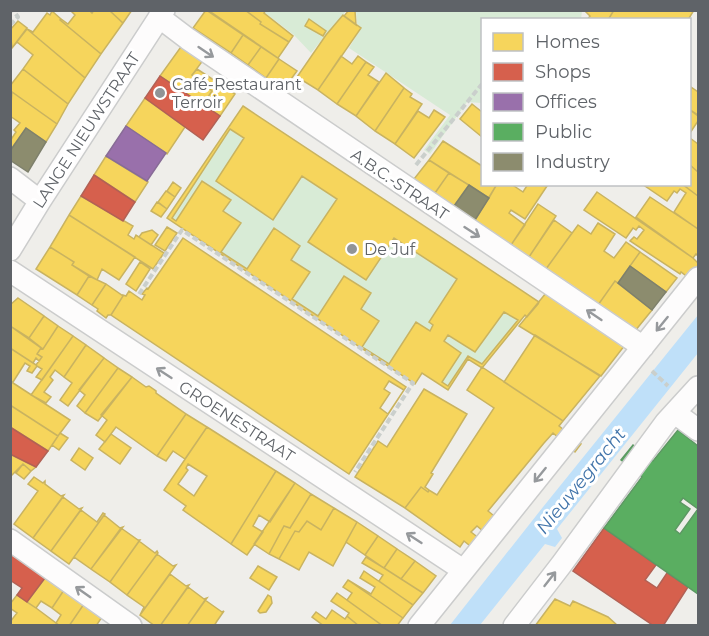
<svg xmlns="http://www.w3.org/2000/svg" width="709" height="636" viewBox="0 0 709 636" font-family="Montserrat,sans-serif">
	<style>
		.green { fill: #d8ebd6 }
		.water { fill: #bfe0f9 }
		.homes { fill: #f6d55c; stroke: #c9b360; stroke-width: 1.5; fill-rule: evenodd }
		.shops { fill: #d6604d; stroke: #b26155; stroke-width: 1.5 }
		.offices { fill: #9970ab; stroke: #886c97; stroke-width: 1.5 }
		.public { fill: #5aae61; stroke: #5c9863; stroke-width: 1.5; fill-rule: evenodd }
		.industry { fill: #8c8c6e; stroke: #7e806c; stroke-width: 1.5 }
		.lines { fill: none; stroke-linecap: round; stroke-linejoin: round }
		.street-casing { stroke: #cbcccc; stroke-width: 24 }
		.path { stroke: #cacfcc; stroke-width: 4; stroke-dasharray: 6 3; stroke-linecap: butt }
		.street { stroke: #fdfcfc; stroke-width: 21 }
		.oneway { stroke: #96999c }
		.poi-dot { fill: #919496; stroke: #fff; stroke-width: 2 }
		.labels { text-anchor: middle; stroke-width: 6; stroke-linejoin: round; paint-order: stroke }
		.poi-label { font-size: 16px; fill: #5f6368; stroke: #fff; text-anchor: start }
		.street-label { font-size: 16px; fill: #5f6368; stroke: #fff }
		.water-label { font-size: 18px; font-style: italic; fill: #4174aa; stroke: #fff }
	</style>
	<rect width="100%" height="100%" fill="#efeeea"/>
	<path class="green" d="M268,10l78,1 -35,42 -17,-18 -29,-22z
		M356,11v-1l226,1 -1,8 -99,1v83l-15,-1 -37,52 -6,-4 26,-35 -101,-67 12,-20 -4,-4z
		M230,129l14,9 -28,44 57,37 29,-43 35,23 -28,44 57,37 28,-42 63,41 -28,43 4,3 -3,6 -14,-9 -27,42 -27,-17 17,-26 -18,-12 10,-16 -27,-17 -26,40 -26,-17 18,-27 -19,-12 9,-14 -26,-17 -27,40 -26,-17 20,-29 -18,-12 8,-11 -28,-19 -27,40 -4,-3z
		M504,312l14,8 -36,44 -14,-8 -20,30 -6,-4 19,-29 -17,-12 4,-6 27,17z"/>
	<path class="water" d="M698,315v38l-141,176 5,9 -7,9 -10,-3 -65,81h-30l93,-118z"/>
	<path class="homes" d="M70,10h19l3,3 2,-3h15l14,13 -22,31 -41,-34 1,-1 7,5 7,-9z
		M109,10h23l-9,13z
		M206,10l37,25 -12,18 -38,-25z
		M208,10h37l16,12 -1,2 29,18 -11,16z
		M245,10h21l-2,3 29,23 -4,6 -29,-18 1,-2z
		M349,10l6,1 1,14 -12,-9z
		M584,10h30l-6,10h-21l3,-4z
		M614,10h80l-6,10h-80z
		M52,11l9,8 -1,1 41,34 -16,24 -58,-49 6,3 14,-19 3,2z
		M343,15l18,13 -43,62 -21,-13 29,-42z
		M309,19l17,12 -3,5 -18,-10z
		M18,21l9,7 -15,20 -2,-18z
		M27,29l58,49 -17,26 -45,-35 10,-14 -16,-13 -5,6z
		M243,35l18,12 -13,18 -17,-12z
		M183,44l21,15 -12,16 20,16 -6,9 5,3 -4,5 -47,-32z
		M261,47l18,12 -13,19 -18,-13z
		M341,56l11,8 6,-8 8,6 -29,42 -19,-14z
		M279,59l18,12 -14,19 -17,-12z
		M366,62l8,5 -6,8 11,7 -23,34 -19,-12z
		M23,69l45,35 -11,20 -45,-32 -2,2v-8z
		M197,69l38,25 -15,22 -13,-8 4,-5 -5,-3 6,-9 -20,-16z
		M386,73l18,15 -29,43 -19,-15z
		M691,87l7,5v24l-8,-6z
		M404,88l8,6 -2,3 12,7 -27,40 -20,-13z
		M12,92l45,32 -11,18 -20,-14 -16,23v-10l6,-9 -2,-2 6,-7 -10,-7z
		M145,98l40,29 -18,27 -41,-28z
		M472,104l10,8v25l-22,-18z
		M243,106l296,196 -1,2 -11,13 -2,-2 -43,53 -14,-9 -20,31 -26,-17 -7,11 -248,-166zM230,129l14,9 -28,43 57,39 29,-44 35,23 -29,43 58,38 28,-42 63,41 -28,43 4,3 -3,6 -14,-9 -27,42 -27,-17 17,-26 -18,-12 10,-16 -27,-17 -26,40 -26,-17 18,-27 -19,-12 9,-14 -26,-18 -27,41 -26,-17 20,-29 -18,-12 8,-11 -29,-19 -26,40 -4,-3zM504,312l14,8 -36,44 -14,-8 -20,30 -6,-4 19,-29 -17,-12 4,-6 27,17z
		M434,110l11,7 -31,41 -19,-14 23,-33 11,7z
		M690,110l8,5v6l-8,12z
		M690,138l8,6v28l-8,-7z
		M443,141l39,25v18h15l-8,14 -60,-38z
		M106,156l42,26 -13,20 -41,-27z
		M429,160l20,13 -14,20 -21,-14z
		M690,165l8,7v24l-16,-12h8z
		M449,173l20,12 -15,21 -19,-13z
		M173,182l8,6 -6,9 -8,-6z
		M497,184h14l12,8 5,-8 19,2 -22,33 -14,-9 -2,3 16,12 -14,20 -36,-25z
		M642,184h40l16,12v33l-24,-17 12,-19 -6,-4 -3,4 -3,-2 -7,10z
		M166,191l9,6 -8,12 -9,-7z
		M597,192l96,66 5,5v22l-17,-13 -1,2 -50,-33 4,-4 3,2 7,-9 -5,-4 -3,4 -3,-2 -7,10 -42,-28z
		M81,196l52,30 -5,9 6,4 2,-4 28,18 -11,16 -84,-54z
		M650,197l48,32v27l-2,-2 -3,4 -57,-41z
		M157,202l10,7 -6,8 -10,-6z
		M538,204l18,12 -27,41 -18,-12z
		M69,215l66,42 -16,23 -17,-11 -5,11 -25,-15 2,-3 -24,-15z
		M554,220l18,13 -26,36 -17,-12z
		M598,223l17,11 -11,17 10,7 12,-16 14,10 -22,31 -3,-2 -17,24 -52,-36 32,-44 13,9z
		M167,227l10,6 -12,18 -10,-6z
		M152,230l6,5 -7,10 -12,-8 3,-4z
		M183,238l223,149 -57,87 -238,-159 12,-19v-1l3,1 3,-5 13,9 3,-5 -3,-1 5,-6 1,1z
		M50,247l24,15 -2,3 17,11 -12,19 -41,-26z
		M640,252l37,26 -11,14 -36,-26z
		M140,262l10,7 -14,22 -10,-7z
		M89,276l17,8 -14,21 -15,-10z
		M615,281l37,29 -17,21 -37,-26z
		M106,284l17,12 -12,19h-3l-2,3 -9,-7 1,-2 -6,-4z
		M546,293l79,52 -24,31 -82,-50z
		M18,298l26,18 -15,22 -19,-12v-21z
		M44,316l14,10 -15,23 -14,-11z
		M10,326l31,22 -4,6 5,3 -3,4 -3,-3 -3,5 -23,-15z
		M58,326l15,10 -31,44 -6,-3 6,-8 -5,-3 -5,7 -5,-2 3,-5 -5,-3 -12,19 -3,-1v-33l26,17 6,-8 -5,-3 4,-6 2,1z
		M535,335l65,41 -37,45 -59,-39z
		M73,336l13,9 -22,32 -9,-7 -5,7 3,3 -9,12 7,5 -5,6 -15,-8z
		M86,345l18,13 -36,48 -8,-6 12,-17 -8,-6z
		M104,358l14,10 -33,45 -8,-7 8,-11 -6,-5z
		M482,367l81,54 -4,5 22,18 -6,8 -22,-19 -9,10 -56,68 22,18 -12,15 -21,-18 -6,6 22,17 -8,9 -21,-17 -4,6 -55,-39 16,-21 7,5 1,-2 8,5 57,-87 -27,-18z
		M118,368l14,9 -34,44 -13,-8z
		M132,377l14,10 3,-1 7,5v2l30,21 -29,42 -41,-29 -11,15 -9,-7 11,-15 -6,-5z
		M10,381l60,39 -12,16 -48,-31z
		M389,381l15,9 -16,24 -8,-6 10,-15 -6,-4z
		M424,389l43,25 -36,59 2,1 -8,13 4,3 -1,2 -7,-5 -16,21 -50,-31 23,-36 9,6z
		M10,405l48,31 -10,15 -38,-24z
		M186,414l21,13 -22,32 -12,-8 -7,10 -9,-5z
		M207,427l69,44 -45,73 -48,-34 3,-4 -22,-16zM188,464l19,12 -13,20 -16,-12 10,-14 -2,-2z
		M60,433l8,5 -9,12 -7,-5z
		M111,434l20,14 -11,16 -21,-15z
		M79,448l14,10 -8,12 -14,-10z
		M10,454l26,13 -5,4 -8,-7 -13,13z
		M23,464l8,7 -7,8 -8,-6z
		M276,471l19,12 -25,39 -11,-7 -6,11 10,6 -16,23 -16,-11z
		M34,477l9,6 2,-2v3l16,12 3,-1 -31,43 -19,-14 24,-33 -10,-7z
		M295,483l16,11 -21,34 -6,-2 -15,28 -15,-10z
		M311,494l23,14 -13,22 -14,-9 -8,11 -4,-1 -16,28 -10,-5 15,-28 6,2z
		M63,497l16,12 3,-1 -31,43 -18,-13z
		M334,508l23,14 -24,44 -24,-14 -10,18 -20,-11 16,-28 4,1 8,-11 14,9z
		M81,510l16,12 6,-9 2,1 -36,50 -18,-13z
		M104,515l16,13 3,-1 -32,42 -17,-12z
		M357,522l21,14 -13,19 -19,-13z
		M121,528l17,12h2l-30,42 -19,-13z
		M378,536l19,13 -13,19 -19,-13z
		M139,541l16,12 2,-2 1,2 -31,42 -17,-13z
		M397,549l18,12 -14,18 -17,-11z
		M157,554l16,12 3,-1 -36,50 4,-8 -17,-12z
		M366,557l18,11 39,25 -10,12 -34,-24 4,-6 -21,-12z
		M415,561l21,15 -13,17 -22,-14z
		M258,566l19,11 -8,13 -19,-12z
		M364,571l49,34 -10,13 -55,-38 23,14 4,-7 -15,-9z
		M48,574l18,13 -14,21 -11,-7 -5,7 -9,-6z
		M170,574l16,12 3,-1 -29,41h-5l-15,-11z
		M348,580l55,38 -1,1 -5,7h-14l-36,-26 5,-7 -9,-6z
		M66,587l20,14 -17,25h-9l-4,-3 5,-8 -9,-7z
		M188,587l16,12 3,-1 -20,28h-27z
		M337,593l10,7 36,26h-24l-12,-10 2,-3 -18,-12z
		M17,595l19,13 24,18h-50v-4l7,-9 -7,-5v-4z
		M268,595l3,2 1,6 -6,9 -6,1 -2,-2z
		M555,599l15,7 3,-5 35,16 10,9h-83z
		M205,600l17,12 2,-1 -7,10 -3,5h-27z
		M86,601l18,13 -8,12h-27z
		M332,610l13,9 2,-3 12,10h-35l-12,-9 4,-5 10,7z"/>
	<path class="shops" d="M160,76l60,40 -17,24 -58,-42z
		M94,175l41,27 -12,19 -42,-25z
		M10,427l38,24 -12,16 -26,-13z
		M604,528l52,37 -11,15 12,8 10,-15 21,14 -25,39h-9l-81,-55z
		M10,547l38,27 -21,28 -10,-7 5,-7 -12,-8z"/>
	<path class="offices" d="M126,126l40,27 -19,28 -41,-25z"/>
	<path class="public" d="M678,430l20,16v148l-94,-66 38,-51 -21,-17 12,-15 20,16zM683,498l15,11 -18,25 -5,-4 15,-21 -10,-7z"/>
	<path class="industry" d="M26,128l20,14 -18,30 -18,-12v-9z
		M469,185l20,13 -14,22 -21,-14z
		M630,266l36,26 -14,18 -34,-27z"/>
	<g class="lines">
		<defs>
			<path id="street" d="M159,17l29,22 455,308
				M10,178l30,23
				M10,250l30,-49 124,-191
				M10,271l453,299
				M675,413l23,17
				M10,540l121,86
				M419,626l279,-348
				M514,626l47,-61 105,-143 32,-35"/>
		</defs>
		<use href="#street" class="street-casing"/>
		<path class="path" d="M10,25l8,-8 -5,-7
			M416,165l66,-81
			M139,294l43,-64 231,153 -58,89
			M652,371l16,15"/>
		<use href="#street" class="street"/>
	</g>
	<defs><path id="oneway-shaft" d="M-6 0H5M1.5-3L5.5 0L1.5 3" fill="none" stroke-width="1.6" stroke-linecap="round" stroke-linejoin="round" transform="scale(1.5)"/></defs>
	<g class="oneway">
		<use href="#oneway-shaft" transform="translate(206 52) rotate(34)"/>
		<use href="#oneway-shaft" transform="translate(472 232) rotate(33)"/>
		<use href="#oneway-shaft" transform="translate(594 315) rotate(-146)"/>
		<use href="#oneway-shaft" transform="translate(662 324) rotate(129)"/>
		<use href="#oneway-shaft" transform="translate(164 373) rotate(-147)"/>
		<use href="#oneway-shaft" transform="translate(540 475) rotate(129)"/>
		<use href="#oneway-shaft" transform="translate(414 538) rotate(-147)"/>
		<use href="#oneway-shaft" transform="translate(550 579) rotate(-52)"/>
		<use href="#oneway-shaft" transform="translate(83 592) rotate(-145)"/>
	</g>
	<g class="poi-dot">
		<circle cx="160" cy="93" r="6"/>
		<circle cx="352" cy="249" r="6"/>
	</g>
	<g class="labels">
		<g class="poi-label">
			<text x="172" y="90">Café-Restaurant<tspan x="172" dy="18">Terroir</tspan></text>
			<text x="364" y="255">De Juf</text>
		</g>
		<g class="street-label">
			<text transform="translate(86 130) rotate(-57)" y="6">LANGE NIEUWSTRAAT</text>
			<text transform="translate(400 184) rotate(34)" y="6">A.B.C.-STRAAT</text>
			<text transform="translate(237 421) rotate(33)" y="6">GROENESTRAAT</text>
		</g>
		<g class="water-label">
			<text transform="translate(581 481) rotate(-51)" y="6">Nieuwegracht</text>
		</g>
	</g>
	<rect width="709" height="636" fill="none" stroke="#5f6368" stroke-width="24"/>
	<rect x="481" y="18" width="210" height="168" fill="#ffffff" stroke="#bfc1c3" stroke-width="1.5"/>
	<rect x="493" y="33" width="30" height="18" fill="#f6d55c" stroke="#bfc1c3" stroke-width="1.5"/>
	<text x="535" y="48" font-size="18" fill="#5f6368">Homes</text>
	<rect x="493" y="63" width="30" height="18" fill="#d6604d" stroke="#bfc1c3" stroke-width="1.5"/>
	<text x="535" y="78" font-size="18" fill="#5f6368">Shops</text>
	<rect x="493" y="93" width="30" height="18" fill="#9970ab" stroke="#bfc1c3" stroke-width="1.5"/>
	<text x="535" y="108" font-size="18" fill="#5f6368">Offices</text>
	<rect x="493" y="123" width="30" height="18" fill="#5aae61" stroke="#bfc1c3" stroke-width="1.5"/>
	<text x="535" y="138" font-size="18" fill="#5f6368">Public</text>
	<rect x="493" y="153" width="30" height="18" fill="#8c8c6e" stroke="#bfc1c3" stroke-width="1.5"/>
	<text x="535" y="168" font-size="18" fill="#5f6368">Industry</text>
</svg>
